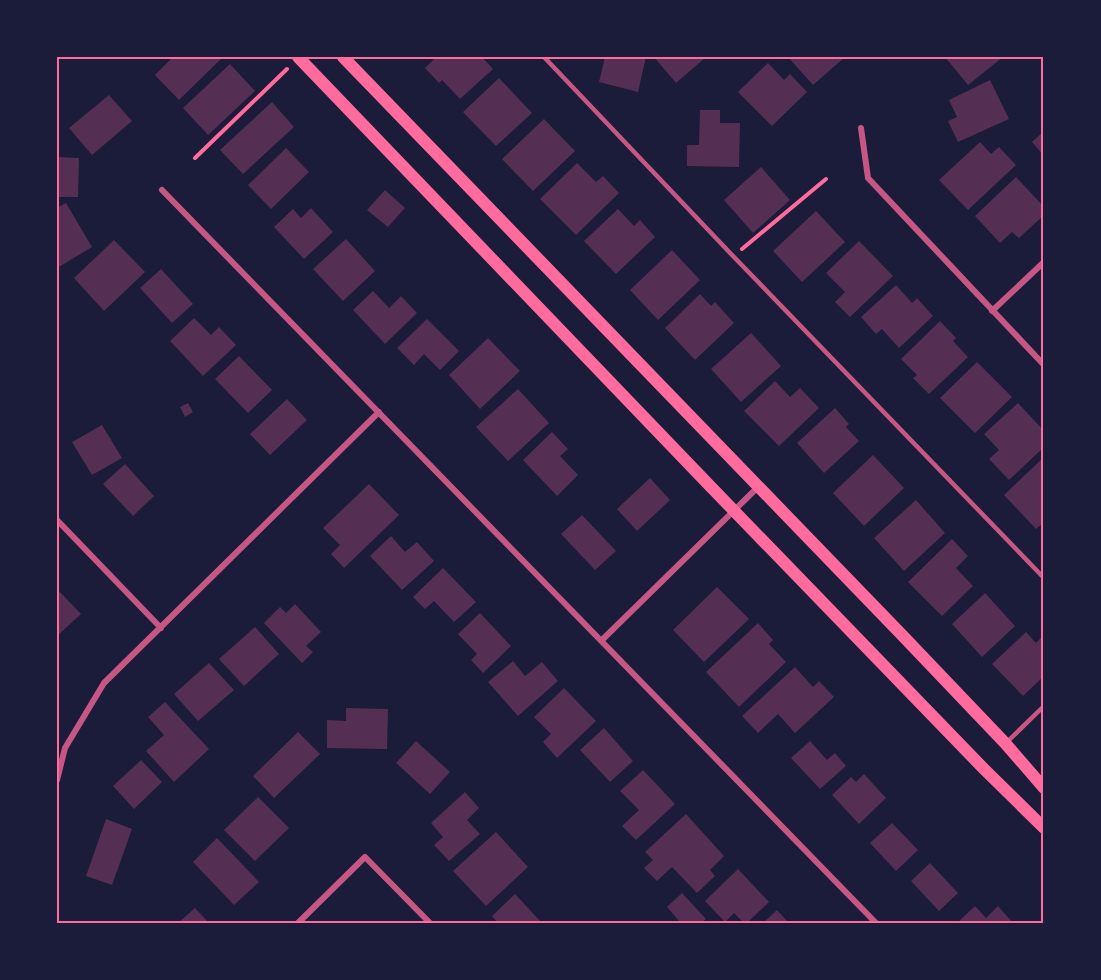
<svg xmlns="http://www.w3.org/2000/svg" width="1101" height="980" viewBox="0 0 1101 980" font-family="Mulish,sans-serif">
	<style>
		.building { fill: #542f53 }
		.lines { fill: none; stroke-linecap: round; stroke-linejoin: round }
		.path { stroke: #ff6b9d; stroke-width: 4 }
		.service { stroke: #c65784; stroke-width: 4.5 }
		.minor { stroke: #c65784; stroke-width: 6 }
		.secondary { stroke: #ff6b9d; stroke-width: 12 }
		.neatline { fill: none; stroke: #ff6b9d; stroke-width: 2 }
	</style>
	<rect width="100%" height="100%" fill="#1b1b3a"/>
	<path class="building" d="M173,57h50l-44,43 -24,-25z
		M436,57h46l11,12 -33,30 -18,-19 -3,3 -14,-15z
		M605,57h41l-8,35 -39,-10z
		M654,57h52l-30,26z
		M788,57h57l-32,28z
		M945,57h58l-35,28z
		M768,63l16,17 6,-6 17,18 -35,34 -34,-34z
		M230,64l25,27 -47,44 -25,-27z
		M499,78l33,35 -36,33 -33,-34z
		M990,80l19,39 -51,23 -10,-21 9,-4 -8,-17z
		M109,95l23,26 -40,34 -23,-27z
		M272,102l22,25 -51,47 -23,-24z
		M700,110h20v13h20l-1,44 -52,-1v-21h12z
		M544,119l31,32 -42,40 -31,-32z
		M1044,131v25l-12,-14z
		M980,142l11,12 8,-7 17,18 -48,45 -29,-30z
		M286,148l23,24 -38,37 -23,-24z
		M57,157l22,1 -1,39h-21z
		M577,163l19,19 7,-6 16,17 -43,42 -36,-36z
		M761,167l29,33 -37,33 -29,-33z
		M1016,177l28,30v8l-25,23 -7,-6 -12,11 -25,-27z
		M385,190l20,18 -17,19 -21,-17z
		M66,203l26,44 -35,21v-60z
		M311,208l22,24 -29,27 -30,-32 19,-18 8,9z
		M618,209l16,17 6,-6 15,17 -39,37 -32,-33z
		M816,211l29,31 -43,40 -29,-31z
		M346,239l29,32 -32,30 -30,-32z
		M114,240l31,32 -41,39 -30,-33z
		M859,241l34,35 -43,41 -15,-15 10,-10 -19,-19z
		M672,250l28,30 -42,40 -28,-30z
		M161,269l32,35 -21,19 -32,-35z
		M896,285l16,18 5,-5 16,18 -34,32 -17,-19 -6,5 -15,-17z
		M373,291l16,17 12,-12 16,17 -32,31 -32,-34z
		M700,294l11,12 4,-4 19,21 -39,37 -30,-32z
		M194,318l17,17 8,-8 17,18 -33,31 -33,-35z
		M427,319l32,32 -19,19 -16,-16 -10,11 -17,-17z
		M940,321l16,17 -3,3 15,16 -39,37 -16,-16 4,-3 -16,-16z
		M751,333l30,33 -40,36 -30,-33z
		M488,338l32,33 -40,38 -31,-34z
		M239,356l33,34 -24,23 -33,-34z
		M977,362l35,35 -37,36 -35,-35z
		M775,381l15,16 10,-9 19,20 -40,38 -35,-35z
		M518,389l31,34 -41,38 -32,-34z
		M287,399l20,21 -37,35 -20,-21z
		M188,403l5,9 -8,5 -5,-10z
		M1018,403l26,28v16l-35,33 -20,-21 10,-9 -15,-16z
		M835,408l14,16 -3,3 13,14 -35,32 -27,-30z
		M102,425l20,33 -30,17 -20,-33z
		M552,432l16,17 -8,7 18,19 -21,21 -34,-36z
		M873,455l31,33 -40,38 -31,-33z
		M1044,457v65l-8,7 -32,-34z
		M125,464l29,32 -21,20 -30,-32z
		M650,478l20,22 -33,31 -20,-22z
		M369,484l30,31 -55,53 -13,-14 9,-9 -17,-17z
		M916,500l29,33 -41,38 -30,-33z
		M582,515l34,36 -21,19 -34,-36z
		M391,536l14,16 12,-10 17,19 -32,29 -32,-34z
		M952,539l16,17 -12,12 17,18 -31,30 -34,-34z
		M443,568l33,34 -22,20 -20,-21 -9,8 -12,-12z
		M717,587l32,32 -45,43 -31,-32z
		M60,592l21,22 -24,22v-42z
		M985,593l30,33 -33,31 -30,-33z
		M295,604l26,28 -15,14 7,6 -11,11 -38,-40 16,-16 6,6z
		M480,613l31,33 -28,27 -12,-13 6,-6 -19,-20z
		M758,623l15,17 -4,4 17,18 -47,45 -33,-35z
		M255,627l24,27 -35,32 -25,-27z
		M1026,632l10,11 8,-8v41l-21,20 -31,-32z
		M513,661l12,15 17,-14 16,19 -40,35 -30,-34z
		M209,663l25,27 -36,31 -24,-27z
		M795,667l18,20 6,-6 15,16 -39,36 -17,-19 -20,19 -16,-17z
		M564,688l32,33 -39,37 -14,-16 8,-8 -17,-17z
		M165,702l44,47 -35,33 -28,-31 18,-16 -16,-18z
		M346,708l42,1 -1,40 -60,-1v-28l19,1z
		M604,728l29,33 -23,21 -30,-32z
		M298,732l22,22 -46,44 -21,-22z
		M416,741l34,31 -20,22 -34,-31z
		M810,741l17,19 8,-7 11,13 -26,23 -29,-31z
		M141,760l21,22 -28,27 -21,-23z
		M643,770l32,34 -39,36 -14,-14 17,-16 -19,-19z
		M864,774l22,24 -27,26 -27,-29 19,-18 5,5z
		M465,792l14,16 -12,12 13,14 -31,27 -15,-16 9,-8 -12,-14z
		M258,797l31,31 -34,33 -31,-31z
		M686,814l38,42 -14,14 5,6 -18,17 -25,-26 -15,14 -13,-13 9,-8 -8,-8z
		M106,819l26,10 -20,56 -26,-9z
		M892,823l26,27 -22,21 -26,-28z
		M496,832l32,35 -42,39 -33,-35z
		M217,838l42,44 -25,23 -41,-43z
		M930,863l28,30 -19,18 -28,-30z
		M738,869l31,33 -22,21h-3l-10,-10 -9,9 -20,-21z
		M682,893l24,26 -5,4h-20l-14,-16z
		M515,894l27,29h-44l-6,-7z
		M975,906l11,12 12,-12 15,17h-56z
		M195,908l14,15h-31z
		M777,910l12,13h-26z"/>
	<g class="lines">
		<path class="path" d="M195,158l92,-89
			M742,249l84,-70"/>
		<path class="service" d="M544,57l189,199 311,322
			M1007,742l37,-36"/>
		<path class="minor" d="M861,128l7,50 176,187
			M162,190l714,733
			M992,311l52,-49
			M57,520l104,108
			M601,641l157,-154
			M57,780l8,-32 39,-65 275,-271
			M298,923l67,-66 65,66"/>
		<path class="secondary" d="M298,57l412,429 274,283 60,59
			M343,57l559,578 103,108 39,45"/>
	</g>
	<rect width="1101" height="980" fill="none" stroke="#1b1b3a" stroke-width="117"/>
	<rect x="58" y="58" width="984" height="864" class="neatline"/>
</svg>
